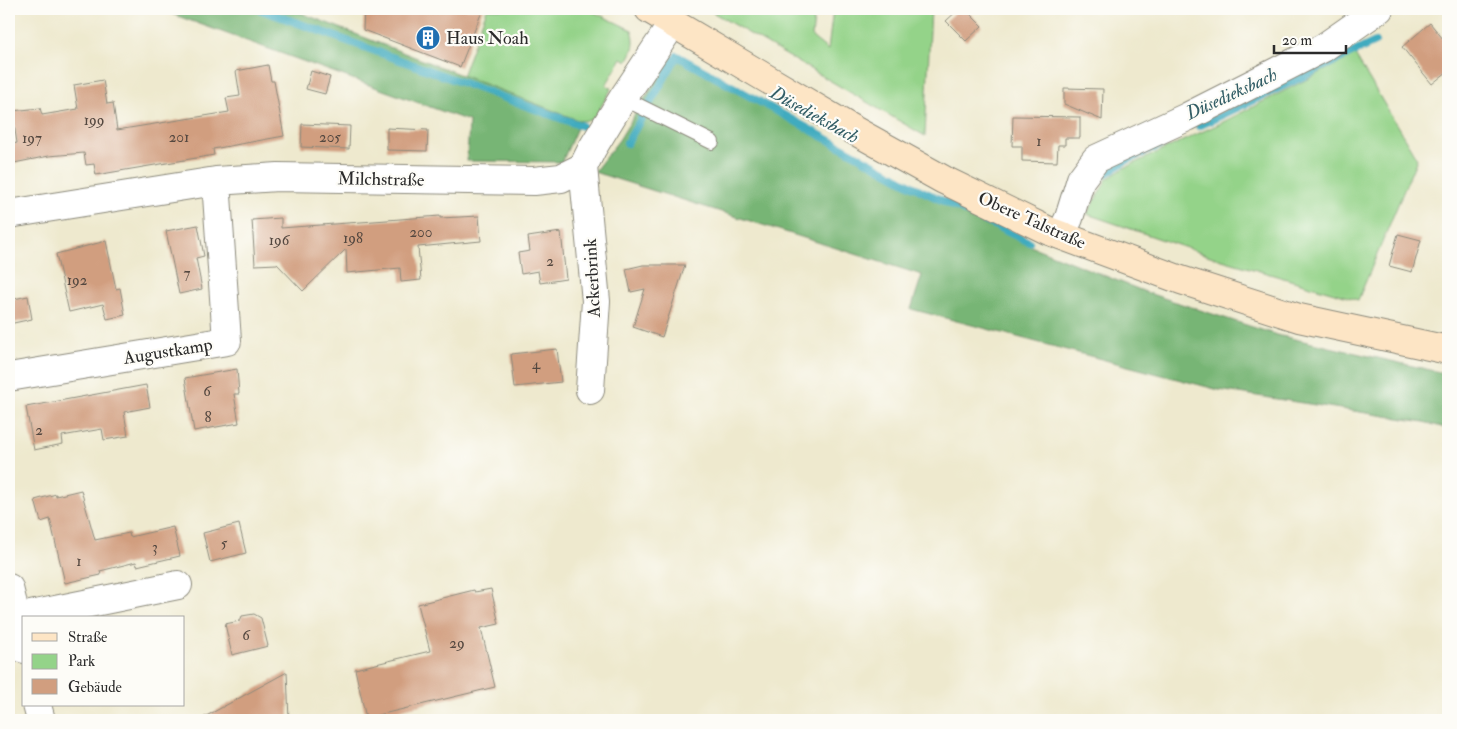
<svg xmlns="http://www.w3.org/2000/svg" width="1457" height="729" viewBox="0 0 1457 729" font-family="'IM FELL Double Pica',serif">
	<style>
		.green { fill: #94d389; stroke: #607f5a }
		.forest { fill: #77b575; stroke: #517050 }
		.lines { fill: none; stroke-linecap: round; stroke-linejoin: round }
		.stream { stroke: #3fabbf; stroke-width: 8 }
		.building { fill: #d19e7f }
		.lane-casing { stroke: #8c8a7c; stroke-width: 16 }
		.street-casing { stroke: #8c8a7c; stroke-width: 30 }
		.secondary-casing { stroke: #8c8a7c; stroke-width: 30 }
		.lane { stroke: #fff; stroke-width: 14 }
		.street { stroke: #fff; stroke-width: 28 }
		.secondary { stroke: #fde5c5; stroke-width: 28 }
		.labels { text-anchor: middle; stroke-width: 4.5; stroke-linejoin: round; paint-order: stroke }
		.number-label { font-size: 15px; fill: #544840 }
		.poi-label { font-size: 18px; fill: #2b2b2b; stroke: #fdfcf7; text-anchor: start }
		.street-label { font-size: 18px; fill: #2b2b2b; stroke: #fdfcf7 }
		.water-label { font-size: 19px; font-style: italic; fill: #335e66; stroke: #fdfcf7 }
	</style>
	<rect width="100%" height="100%" fill="#fdfcf7"/>
	<filter id="ink" filterUnits="userSpaceOnUse"><feTurbulence type="fractalNoise" baseFrequency=".02" numOctaves="2"/><feDisplacementMap in="SourceGraphic" scale="10" xChannelSelector="R" yChannelSelector="G"/><feConvolveMatrix kernelMatrix="1 2 1 2 8 2 1 2 1" color-interpolation-filters="sRGB"/></filter>
	<filter id="wash" filterUnits="userSpaceOnUse"><feTurbulence type="fractalNoise" baseFrequency=".0096" numOctaves="4" result="noise"/><feDisplacementMap in="SourceGraphic" scale="20" xChannelSelector="R" yChannelSelector="G"/><feGaussianBlur stdDeviation="1.12" result="paint"/><feColorMatrix in="noise" values="0 0 0 0 0 0 0 0 0 0 0 0 0 0 0 0 0 1.4 0 .05"/><feComposite in="paint" operator="in"/></filter>
	<g filter="url(#wash)">
		<rect width="100%" height="100%" fill="#eee9ce"/>
		<path class="green" d="M487,9h100l45,21c4,13 2,20 -5,31l-5,-3 -16,27 6,3 -19,32 -14,1 -117,-45z
			M707,9h108l-3,28 16,13 5,-41h98l-6,127z
			M1355,55l62,104 -59,141 -139,-41 -132,-45 20,-35 17,-11 97,-45z"/>
		<path class="forest" d="M158,9h133l289,112 -18,41 -95,-1 2,-40z
			M671,56l242,133 120,58 115,46 129,42 171,39v55l-24,-7 -205,-32 -308,-81 11,-34 -328,-103 25,-32z"/>
		<g class="lines">
			<path class="stream" d="M259,9l323,117
				M1199,126l176,-84
				M627,143l50,-87 237,131 115,55
				M1102,176l23,-15 39,-18"/>
		</g>
		<g id="blocks">
			<path class="building" d="M364,9h119l-23,58 -97,-37z
				M959,9h6l17,17 -16,15 -20,-20z
				M1430,23l18,22v26l-16,13 -30,-37z
				M268,65l3,16h3l10,55 -71,13 1,6 -118,20 -2,-11 -8,1 -2,-12 -35,3 -40,8v-19l8,-2 -5,-32 28,-3 2,7 36,-6 -4,-24 29,-5 4,24 6,-1 4,27 112,-18 -3,-14 14,-2 -4,-25z
				M311,71l19,6 -5,17 -19,-5z
				M1064,88l39,1 -1,31 -38,-16z
				M1013,116l67,1v21h-15v7h-7l-1,17 -35,-1v-15h-10z
				M302,124l48,2 -1,23 -48,-2z
				M387,128l41,2 -1,21 -40,-1z
				M440,216v2l39,-2 2,25 -63,6 3,33 -20,2 -1,-14 -53,5 -1,-24 -43,42 -26,-27 -22,1 -3,-45 29,-2v10z
				M198,225l6,31 -8,2 6,31 -23,5 -13,-63z
				M561,232l5,47 -26,4 -2,-12 -17,3 -3,-21 12,-2 -2,-14z
				M1398,234l23,6 -9,32 -23,-6z
				M106,241l10,48 4,-1 5,27 -18,4 -4,-15 -34,8 -13,-58z
				M643,265h42l-23,72 -29,-10 12,-38 -14,3 -5,-23z
				M28,296l4,23 -23,5v-24z
				M557,349l4,33 -46,5 -4,-33z
				M237,369l2,25h-5l5,29 -45,8 -9,-53z
				M146,385l4,22 -26,5 4,24 -24,4 -2,-11 -40,7 1,8 -29,6 -8,-43z
				M81,490l14,50 34,-7 1,4 43,-10 7,29 -43,10 -1,-4 -36,9 1,4 -36,8 -15,-64 -9,3 -6,-22 21,-6v2z
				M239,524l7,29 -36,9 -7,-29z
				M491,589l8,35 -18,4 14,59 -129,31 -11,-49 75,-18 -12,-47 56,-14 1,2z
				M254,614l7,4 7,28 -36,9 -7,-31 15,-3 2,-5z
				M287,672l2,48h-90z"/>
		</g>
	</g>
	<g filter="url(#ink)">
		<use href="#blocks" fill-opacity="0" stroke="#8c8a7c" stroke-width="1"/>
		<g class="lines">
			<defs>
				<path id="lane" d="M623,98l89,44"/>
				<path id="street" d="M583,167l13,134 -6,89
					M9,214l207,-33 62,-4 256,4 27,-3 22,-11 9,-18 31,-51 50,-75
					M1061,235l8,-17 12,-39 15,-20 91,-42 136,-69 56,-39
					M9,377l218,-36 -11,-160
					M9,588l15,61
					M16,618l162,-33
					M37,705l4,15"/>
				<path id="secondary" d="M649,9l201,119 94,52 105,51 132,49 118,38 149,32"/>
			</defs>
			<use href="#lane" class="lane-casing"/>
			<use href="#street" class="street-casing"/>
			<use href="#secondary" class="secondary-casing"/>
			<use href="#lane" class="lane"/>
			<use href="#street" class="street"/>
			<use href="#secondary" class="secondary"/>
		</g>
	</g>
	<defs>
		<symbol id="building-disc" viewBox="-11 -11 22 22"><circle r="9.5" fill="#1f6fb2" stroke="#fdfcf7"/><path d="M-4-6H4V6H1V3H-1V6H-4ZM-2.5-4.3h1.7v1.8h-1.7ZM.8-4.3h1.7v1.8H.8ZM-2.5-1h1.7V.8h-1.7ZM.8-1h1.7V.8H.8Z" fill="#fff"/></symbol>
	</defs>
	<g fill-rule="evenodd">
		<use href="#building-disc" x="414" y="24" width="28" height="28"/>
	</g>
	<g class="labels">
		<g class="number-label">
			<text x="94" y="125">199</text>
			<text x="179" y="142">201</text>
			<text x="330" y="142">205</text>
			<text x="32" y="143">197</text>
			<text x="1039" y="146">1</text>
			<text x="421" y="237">200</text>
			<text x="353" y="243">198</text>
			<text x="279" y="245">196</text>
			<text x="550" y="266">2</text>
			<text x="187" y="278">7</text>
			<text x="77" y="285">192</text>
			<text x="536" y="369">4</text>
			<text x="207" y="396">6</text>
			<text x="208" y="422">8</text>
			<text x="39" y="435">2</text>
			<text x="224" y="548">5</text>
			<text x="155" y="552">3</text>
			<text x="79" y="566">1</text>
			<text x="246" y="640">6</text>
			<text x="457" y="648">29</text>
		</g>
		<g class="poi-label">
			<text x="446" y="44">Haus Noah</text>
		</g>
		<g class="street-label">
			<text transform="translate(381 179) rotate(1)" y="6">Milchstraße</text>
			<text transform="translate(1032 220) rotate(24)" y="6">Obere Talstraße</text>
			<text transform="translate(592 278) rotate(-93)" y="6">Ackerbrink</text>
			<text transform="translate(168 351) rotate(-9)" y="6">Augustkamp</text>
		</g>
		<g class="water-label">
			<text transform="translate(1231 93) rotate(-25)" y="7">Düsedieksbach</text>
			<text transform="translate(815 114) rotate(29)" y="7">Düsedieksbach</text>
		</g>
	</g>
	<rect width="1457" height="729" fill="none" stroke="#fdfcf7" stroke-width="30"/>
	<rect x="22" y="616" width="162" height="90" fill="#fdfcf7" stroke="#a9a8a5"/>
	<rect x="32" y="633" width="25" height="8" fill="#fde5c5" stroke="#a9a8a5"/>
	<text x="68" y="642" font-size="15" fill="#2b2b2b">Straße</text>
	<rect x="32" y="654" width="25" height="15" fill="#94d389" stroke="#a9a8a5"/>
	<text x="68" y="666" font-size="15" fill="#2b2b2b">Park</text>
	<rect x="32" y="679" width="25" height="15" fill="#d19e7f" stroke="#a9a8a5"/>
	<text x="68" y="692" font-size="15" fill="#2b2b2b">Gebäude</text>
	<path d="M1274 45v8h72v-8" fill="none" stroke="#2b2b2b" stroke-width="2.5"/>
	<text x="1282" y="45" font-size="15" fill="#2b2b2b" stroke="#fdfcf7" stroke-width="4" paint-order="stroke">20 m</text>
</svg>
